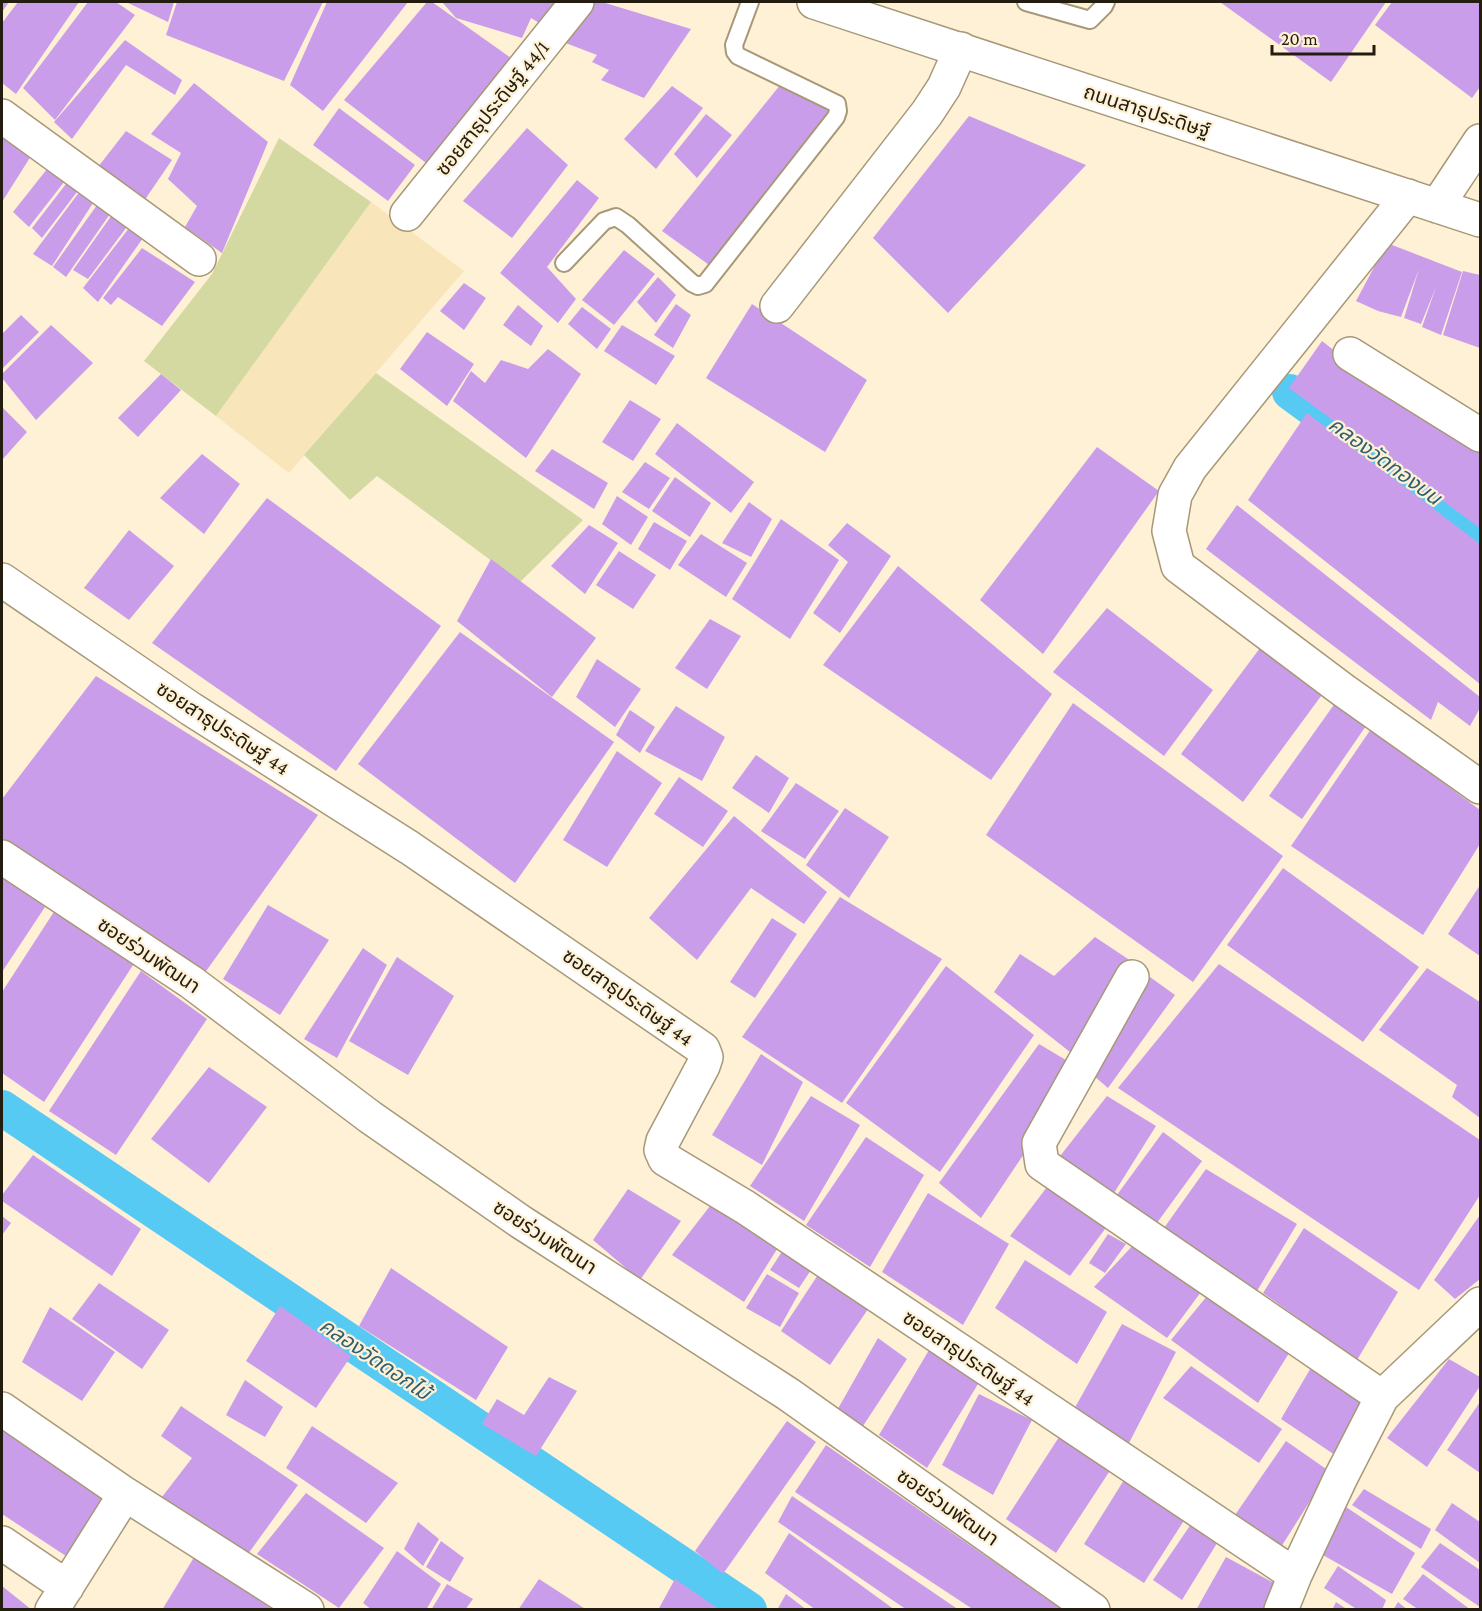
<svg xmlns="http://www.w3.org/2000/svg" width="1482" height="1611" viewBox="0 0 1482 1611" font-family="'Crimson Pro','Noto Sans Thai',serif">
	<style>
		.built { fill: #f8e5ba }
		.green { fill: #d4d9a2 }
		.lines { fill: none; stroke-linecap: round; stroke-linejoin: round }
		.canal { stroke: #57caf4; stroke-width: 36 }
		.building { fill: #ca9deb }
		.lane-casing { stroke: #a79878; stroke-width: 20 }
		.street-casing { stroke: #a79878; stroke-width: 36 }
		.secondary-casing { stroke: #a79878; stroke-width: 36 }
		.lane { stroke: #fff; stroke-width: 16 }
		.street { stroke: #fff; stroke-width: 33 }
		.secondary { stroke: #fff; stroke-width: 33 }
		.labels { text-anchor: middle; stroke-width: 4.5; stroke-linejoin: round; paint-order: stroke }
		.street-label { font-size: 20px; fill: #231d10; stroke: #fef1d5 }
		.water-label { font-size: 21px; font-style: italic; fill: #2f5f71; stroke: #fef1d5 }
	</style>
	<rect width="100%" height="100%" fill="#fef1d5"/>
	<path class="built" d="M371,202l93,69 -175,202 -73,-57z"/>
	<path class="green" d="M279,138l92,64 -155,214 -72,-55 68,-87z
		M376,373l207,147 -63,62 -143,-106 -27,24 -46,-45z"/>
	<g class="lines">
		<path class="canal" d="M1290,392l190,139
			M2,1108l747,502"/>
	</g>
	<path class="building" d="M2,2h7l-7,10z
		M18,2h61l-63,92 -14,-11v-60z
		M88,2h28l19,13 -80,105 -32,-32z
		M126,2h48l-6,20z
		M177,2h146l-39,79 -118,-46z
		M327,2h81l-85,109 -33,-26z
		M427,2h5l82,58 -84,106 -86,-66z
		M442,2h115l-16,22 -10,-6 -9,20 -66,-20z
		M590,2h12l89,27 -47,69 -43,-18 8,-10 -17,-8 5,-7 -34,-13z
		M1220,2h166l-55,80z
		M1392,2h88v85l-8,11 -97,-73z
		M125,40l57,40 -7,15 -49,-30 -54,74 -18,-17z
		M785,79l53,32 -126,156 -50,-36z
		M194,83l74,59 -46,111 -37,-26 12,-21 -29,-27 13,-26 -30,-19z
		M672,86l31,22 -47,61 -32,-30z
		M339,108l76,57 -27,36 -75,-56z
		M706,114l26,21 -35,43 -23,-24z
		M969,116l117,49 -138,148 -75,-75z
		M527,128l41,37 -56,73 -49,-37z
		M126,131l46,29 -28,41 -46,-34z
		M4,136l27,20 -29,46v-62z
		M51,164l17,13 -39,50 -16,-15z
		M69,180l11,8 -38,50 -10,-10z
		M577,180l22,18 -52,69 29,32 -18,24 -58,-50z
		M80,191l15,9 -43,66 -19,-12z
		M97,205l13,9 -44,63 -13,-10z
		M114,212l15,12 -41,55 -15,-9z
		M129,228l14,10 -45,64 -15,-14z
		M1387,243l75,29 -21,63 -19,-8 14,-40 -15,37 -17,-6 15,-49 -18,48 -23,-6 -22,-10z
		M142,248l53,34 -33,44 -44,-29 -7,8 -8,-7z
		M624,250l31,24 -41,51 -32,-25z
		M1463,271l17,4v73l-37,-13z
		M658,277l18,18 -20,28 -19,-21z
		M464,283l22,15 -22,32 -24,-19z
		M676,304l15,11 -18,33 -19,-13z
		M752,304l115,76 -42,72 -119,-74z
		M518,305l25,21 -12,20 -28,-21z
		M582,307l29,22 -14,20 -29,-25z
		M21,315l18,17 -37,37v-35z
		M51,325l42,38 -57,57 -34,-42v-4z
		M622,325l53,31 -19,29 -52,-34z
		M427,332l47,32 -27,42 -47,-37z
		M1322,341l27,21 131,89v77l-191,-140z
		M548,349l33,25 -55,84 -73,-57 18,-30 14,12 16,-23 27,9z
		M161,374l20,16 -43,47 -20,-19z
		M630,400l31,19 -28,42 -31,-19z
		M2,407l25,25 -25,28z
		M1307,413l173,131v140l-232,-184z
		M677,423l77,59 -23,31 -76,-59z
		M1097,447l62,44 -116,163 -63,-54z
		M552,449l56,34 -14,26 -59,-38z
		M202,454l38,30 -36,50 -44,-36z
		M645,462l25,16 -21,31 -27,-17z
		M675,477l36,26 -21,34 -38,-26z
		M617,496l31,21 -17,28 -29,-21z
		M267,498l174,128 -105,145 -184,-128z
		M749,502l23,17 -21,38 -29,-14z
		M1237,505l243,192v11l-10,18 -32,-24 -7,18 -225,-171z
		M781,519l58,41 -49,79 -58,-40z
		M654,522l33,19 -17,29 -32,-21z
		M847,523l44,33 -51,77 -27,-20 35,-51 -20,-17z
		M589,525l29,18 -33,51 -34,-28z
		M129,530l45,36 -45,54 -45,-32z
		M701,534l46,29 -21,34 -48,-32z
		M619,551l37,24 -23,34 -37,-24z
		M491,559l105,79 -44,59 -95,-76z
		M898,566l154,128 -61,86 -168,-115z
		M1107,608l106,82 -49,66 -111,-84z
		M710,619l31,17 -34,53 -32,-21z
		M460,632l154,110 -99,141 -157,-119z
		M1260,648l64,44 -81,110 -62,-48z
		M597,659l44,30 -26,38 -39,-30z
		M96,676l222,139 -114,159 -202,-136v-39z
		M1338,699l30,24 -66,96 -33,-23z
		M1073,703l210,153 -90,126 -207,-147z
		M676,706l49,31 -23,44 -57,-30z
		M630,710l25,17 -15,26 -24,-18z
		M1371,729l109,81v34l-57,91 -132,-89z
		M617,751l45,32 -55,84 -44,-27z
		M756,755l33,23 -20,35 -37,-25z
		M679,777l49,34 -25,36 -49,-33z
		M796,783l43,28 -34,48 -44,-28z
		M845,808l44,29 -40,61 -43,-33z
		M734,816l93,76 -23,32 -53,-36 -54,72 -48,-42z
		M1283,868l136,99 -56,75 -136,-97z
		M2,873l43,34 -43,65z
		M1480,885v71l-32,-22z
		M840,897l102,62 -100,144 -100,-66z
		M59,904l78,55 -93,143 -42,-29v-81z
		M268,905l61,35 -49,75 -57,-36z
		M772,918l25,16 -42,64 -25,-16z
		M1095,937l39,26 -59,93 -81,-64 26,-38 34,22z
		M363,948l24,17 -50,93 -33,-19z
		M397,957l57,39 -46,79 -59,-34z
		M1219,964l261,176v55l-61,95 -301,-202z
		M946,966l88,69 -94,137 -94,-69z
		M1427,968l53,34v116l-28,-21 5,-12 -78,-55z
		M141,971l66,48 -91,136 -67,-44z
		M1150,977l25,18 -67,93 -20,-17z
		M1039,1044l42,25 -100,149 -42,-35z
		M761,1054l42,28 -41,83 -50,-30z
		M209,1067l58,40 -58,76 -58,-44z
		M811,1096l49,29 -56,96 -54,-35z
		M1107,1096l49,30 -42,67 -57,-33z
		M1163,1132l39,29 -48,66 -40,-28z
		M866,1137l58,38 -54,92 -64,-42z
		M33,1155l108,74 -29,47 -110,-75v-6z
		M1206,1169l91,55 -40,67 -93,-63z
		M1050,1183l58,42 -38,51 -60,-40z
		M628,1189l53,32 -41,59 -47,-40z
		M928,1193l81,51 -46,81 -81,-53z
		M710,1206l69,40 -35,56 -72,-47z
		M1480,1215v64l-25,20 -21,-19z
		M2,1216l9,7 -9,12z
		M1304,1228l94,64 -41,68 -94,-67z
		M1108,1234l18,10 -21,29 -16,-10z
		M1136,1242l65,50 -34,46 -73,-51z
		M785,1247l30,17 -16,24 -29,-18z
		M831,1255l50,35 -51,75 -49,-34z
		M1025,1260l82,52 -30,52 -82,-56z
		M391,1268l117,79 -32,53 -117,-74z
		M767,1274l32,19 -19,34 -34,-19z
		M99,1283l70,47 -27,39 -70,-50z
		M1212,1290l82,55 -36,58 -87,-63z
		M280,1306l71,50 -35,52 -70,-47z
		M50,1307l65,45 -33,49 -60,-39z
		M1122,1324l54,28 -47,91 -56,-32z
		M878,1338l29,21 -48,73 -24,-18z
		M929,1350l49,34 -51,84 -48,-33z
		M1316,1359l55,37 -33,61 -57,-38z
		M1449,1359l31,18v9l-53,81 -40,-29z
		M1191,1366l91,63 -23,34 -96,-65z
		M549,1377l28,14 -41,65 -54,-32 15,-25 27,16z
		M245,1380l38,27 -18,30 -39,-22z
		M979,1394l53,26 -39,75 -51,-30z
		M1480,1402v71l-33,-23z
		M181,1406l117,79 -50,69 -86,-57 30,-39 -31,-22z
		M787,1421l29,21 -93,132 -28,-23z
		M312,1426l86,57 -32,40 -80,-55z
		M2,1427l100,72 -36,57 -64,-42z
		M1061,1434l52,32 -57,87 -50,-34z
		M1286,1441l43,30 -48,76 -46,-32z
		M826,1445l237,165h-89l-179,-118z
		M1139,1456l62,38 -57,89 -60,-39z
		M1364,1489l67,40 -10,20 -69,-44z
		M306,1493l78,55 -45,60 -82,-54z
		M792,1496l167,114h-52l-129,-88z
		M1452,1503l28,19v41l-45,-33z
		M1204,1505l26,17 -48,78 -29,-20z
		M1346,1507l69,46 -23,41 -71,-40z
		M418,1522l21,17 -16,27 -19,-17z
		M789,1533l106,77h-79l-51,-37z
		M441,1541l23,17 -14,24 -24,-15z
		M1440,1543l40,27v37l-59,-40z
		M397,1551l44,33 -15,26h-54l-9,-7z
		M196,1554l77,56h-111z
		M1226,1557l48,26 -9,27h-69z
		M1338,1566l48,34 -4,10h-24l-34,-22z
		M1423,1574l48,36h-52l-16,-11z
		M539,1579l48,31h-69z
		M675,1579l45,31h-62z
		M447,1584l26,15 -8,11h-34z
		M2,1586l30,24h-30z
		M786,1594l21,16h-30z
		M1336,1602l12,8h-16z
		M1398,1602l10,8h-15z"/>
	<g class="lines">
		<defs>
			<path id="lane" d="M1026,2l64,18 14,-14 2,-4
				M564,263l40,-42 12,-4 12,8 64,58 6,3 7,-2 131,-167 2,-6 -1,-7 -99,-48 -3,-4 -1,-7 16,-43"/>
			<path id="street" d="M2,116l197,143
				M1408,196l-218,272 -15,27 -6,36 9,35 165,124 137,97
				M407,214l170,-212
				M777,306l150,-193 17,-26 17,-38
				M1350,354l130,81
				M2,580l189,129 219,139 293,201 3,8 -3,9 -40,75 -2,9 4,9 80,48 550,368
				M2,857l189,125 179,135 151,105 267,172 305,216
				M1132,977l-93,166 3,21 340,233
				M2,1409l123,85 -73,116
				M125,1494l182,116
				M2,1543l65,44
				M1281,1610l14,-35 46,-98 41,-80 98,-93"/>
			<path id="secondary" d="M814,2l666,218
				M1437,206l43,-65"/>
		</defs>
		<use href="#lane" class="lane-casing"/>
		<use href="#street" class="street-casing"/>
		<use href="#secondary" class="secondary-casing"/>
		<use href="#lane" class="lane"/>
		<use href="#street" class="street"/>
		<use href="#secondary" class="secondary"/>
	</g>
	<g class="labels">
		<g class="street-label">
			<text transform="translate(492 108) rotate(-51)" y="7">ซอยสาธุประดิษฐ์ 44/1</text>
			<text transform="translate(1147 111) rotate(18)" y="7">ถนนสาธุประดิษฐ์</text>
			<text transform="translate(223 728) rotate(33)" y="7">ซอยสาธุประดิษฐ์ 44</text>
			<text transform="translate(149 955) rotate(34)" y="7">ซอยร่วมพัฒนา</text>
			<text transform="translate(628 997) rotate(35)" y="7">ซอยสาธุประดิษฐ์ 44</text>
			<text transform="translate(545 1237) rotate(33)" y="7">ซอยร่วมพัฒนา</text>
			<text transform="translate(969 1358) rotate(34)" y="7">ซอยสาธุประดิษฐ์ 44</text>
			<text transform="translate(948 1507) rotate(35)" y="7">ซอยร่วมพัฒนา</text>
		</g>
		<g class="water-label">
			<text transform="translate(1385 461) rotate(36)" y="7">คลองวัดทองบน</text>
			<text transform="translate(375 1359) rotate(34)" y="7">คลองวัดดอกไม้</text>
		</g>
	</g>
	<rect width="1482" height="1611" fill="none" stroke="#231d10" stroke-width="6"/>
	<path d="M1272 45v9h102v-9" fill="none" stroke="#231d10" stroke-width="3"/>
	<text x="1281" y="45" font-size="18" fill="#231d10" stroke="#fef1d5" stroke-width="4.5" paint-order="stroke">20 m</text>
</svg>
